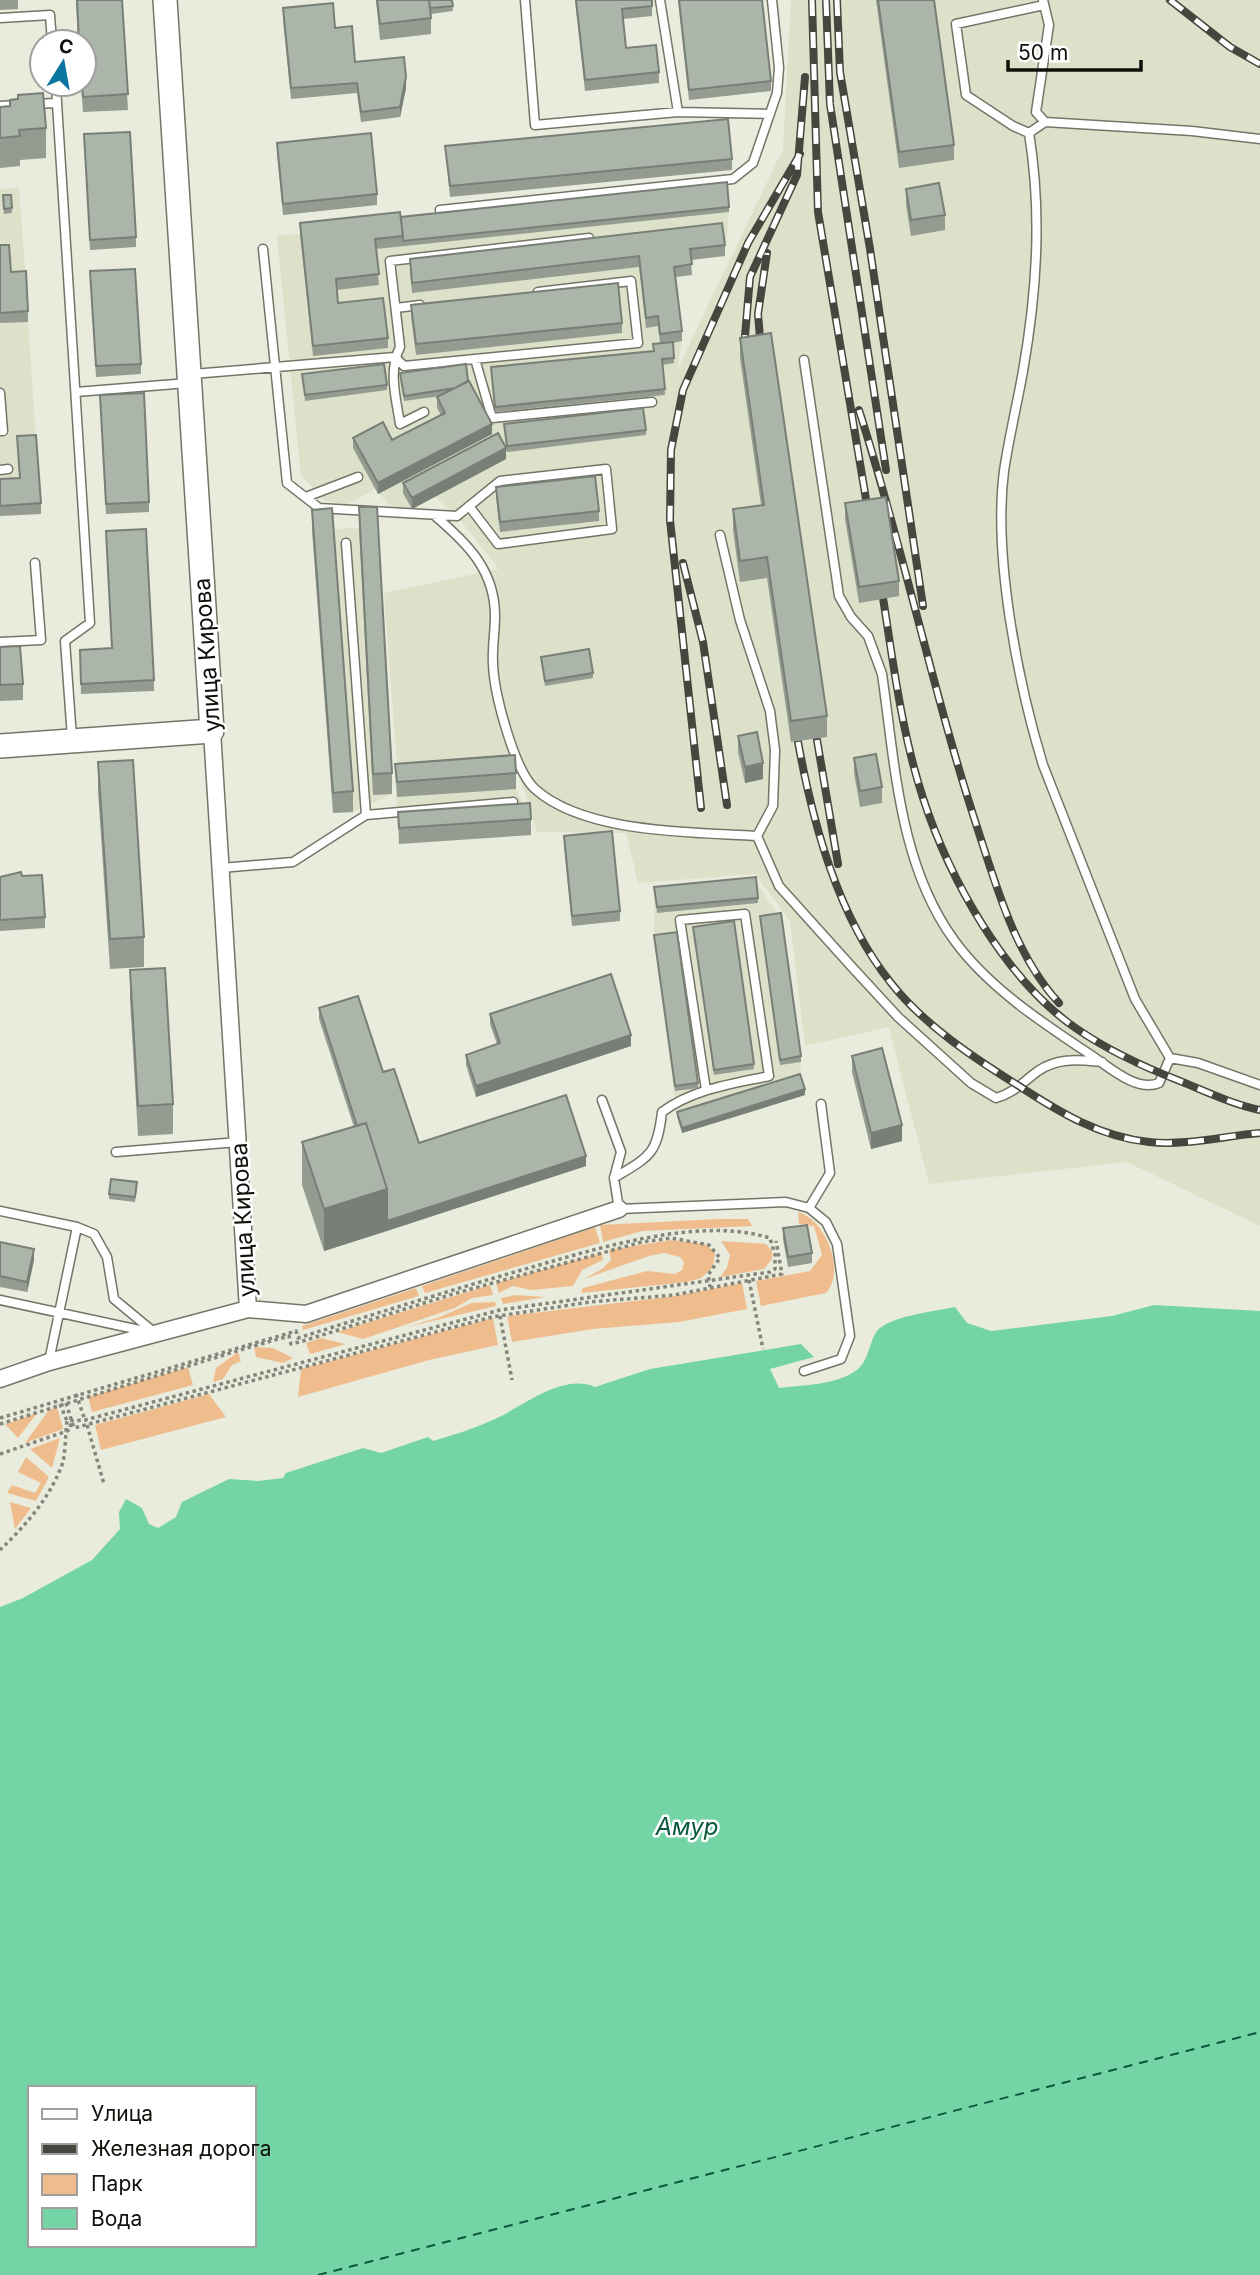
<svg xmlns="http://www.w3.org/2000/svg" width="1260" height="2275" viewBox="0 0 1260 2275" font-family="Inter,sans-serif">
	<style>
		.built { fill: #dde1ca }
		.green { fill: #efbd8d }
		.water { fill: #74d4a6; fill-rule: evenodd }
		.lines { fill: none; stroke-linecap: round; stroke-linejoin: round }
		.ferry { stroke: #0a593c; stroke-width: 2; stroke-dasharray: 9 7; stroke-linecap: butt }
		.service-casing { stroke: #737567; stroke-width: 11 }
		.minor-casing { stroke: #737567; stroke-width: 19 }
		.secondary-casing { stroke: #737567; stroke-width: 26 }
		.path { stroke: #85867b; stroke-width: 3.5; stroke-dasharray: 3.5 3.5; stroke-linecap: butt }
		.service { stroke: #fff; stroke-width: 8 }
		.minor { stroke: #fff; stroke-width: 16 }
		.secondary { stroke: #fff; stroke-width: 23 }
		.rail-casing { stroke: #46463f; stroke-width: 8 }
		.rail { stroke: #fff; stroke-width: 5; stroke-dasharray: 16; stroke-linecap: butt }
		.wall { fill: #949c91 }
		.shaded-wall { fill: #787f76 }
		.building { fill: #acb5a9; stroke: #787f76; stroke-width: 2 }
		.labels { text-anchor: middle; stroke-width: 5; stroke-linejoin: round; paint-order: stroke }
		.street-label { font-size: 23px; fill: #10100b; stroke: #fff }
		.water-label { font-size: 24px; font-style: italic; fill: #0a593c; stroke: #fff }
	</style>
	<rect width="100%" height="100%" fill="#e9ebdc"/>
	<path class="built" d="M791,0h469v1226l-133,-64 -198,22 -40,-157 -84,19 -15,-125 -35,-47 -117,9 -12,-50 -89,-1 -22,-69 -118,2 -13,-172 115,-24 -42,-53 -22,-19 -23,12 -14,-1 -9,-4 -14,-15 -29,16 -22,-5 -23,-25 -24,-239 450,-48 2,24 -4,44 -35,4 2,15 -18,2 8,64 -5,29 106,-221z
		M19,188l7,94 -26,1v-94z
		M28,321l13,193 -41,2v-193z
		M377,527l15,267 -39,18 -20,1 -21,-283z
		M515,771l1,18 14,30 1,16 -132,9 -4,-65z
		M756,882l25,37 20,143 -1,17 -123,38 -23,-177v-48z"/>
	<path class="green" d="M798,1212c28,8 48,59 28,81l-65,13 -5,-25 54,-10 12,-16 -8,-29 -15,-2z
		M718,1219h30l4,7 -110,5 -39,11 -3,-17z
		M595,1227l5,16 -175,50 -3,-7z
		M671,1240l34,4 10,8 -2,15 -12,11 -15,4 -105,11 2,-5 64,-17 28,3 7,-4 2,-8 -4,-5 -16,-4 -15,3 -65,23 18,-10 9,-9 -2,-10z
		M721,1241l45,3 6,7v8l-8,10 -44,8 7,-9 3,-13z
		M602,1253l1,7 -21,10 -9,16 -42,4 -18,-4 -14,7 -3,-10z
		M742,1283l5,26 -68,13 -86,7 -81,13 -5,-26 168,-20z
		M490,1285l3,10 -21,3 -17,10 -92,31 -26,-7z
		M416,1288l3,8 -116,34 -1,-4z
		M516,1295l29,2 -42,7 -2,-6z
		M495,1302l1,4 -89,21 33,-10 31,-14z
		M493,1318l5,27 -69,15 -131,37 3,-28z
		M321,1338l25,6 -36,10 -4,-11z
		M254,1347l19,1 20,10 -10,5 -27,-6z
		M238,1352l3,9 -9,4 -9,14 -10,3 3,-14z
		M188,1367l5,18 -101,27 -4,-15z
		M209,1394l17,23 -125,33 -6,-25z
		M57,1407l6,22 -38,14 24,-33z
		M37,1413l-19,25 -13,-14z
		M60,1438l-8,30 -22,-19z
		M26,1457l23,20 -13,24 -29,-8 5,-8 23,8 6,-10 -23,-11z
		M10,1502l21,6 -16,21z"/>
	<path class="water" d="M1154,1305l106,6v964h-1260v-668l23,-9 69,-38 28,-31 -1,-17 7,-13 16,9 7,16 9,4 18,-11 6,-15 47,-23 29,2 25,-3 3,-5 77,-25 18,5 47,-16 5,4c21,-6 42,-13 62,-22 29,-13 67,-46 100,-32l55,-18 151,-25 13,13 -44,12 9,19c23,-3 60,-3 79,-19 11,-9 11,-27 19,-38 13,-15 59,-20 78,-24l12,16 24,8 121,-15zM30,2088h224v157h-224z"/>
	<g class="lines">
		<path class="ferry" d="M318,2275l942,-243"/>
		<defs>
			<path id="service" d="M525,0l10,125 143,-13 -18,-112
				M1043,0l6,25 -13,87 9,10 147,9 68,8
				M0,18l50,-3 2,27
				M56,84l1,19
				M34,104l23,-1 33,520 -25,18 7,97
				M0,106l18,-1
				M678,112l92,2
				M1045,122l-16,11c13,80 8,158 -6,238 -6,34 -14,66 -19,100 -11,86 14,212 39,294l92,234 35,59
				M1029,133l-16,-7 -47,-31 -10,-71 88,-19
				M440,210l293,-31 20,-16 24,-70 2,-25 -7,-68
				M263,249l24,234 32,25 138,8 43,-35 106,-12 6,60 -114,15 -29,-38
				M396,308l24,-3
				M475,359l17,59 160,-16
				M804,360l35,236 12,21 17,19 14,38c13,89 17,191 72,266 33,46 87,82 134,113 19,12 48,40 71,30l11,-25 28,5 62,22
				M193,374l202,-17 9,9 234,-23 -7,-62 -93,11
				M76,392l112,-9
				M0,393l3,38h-3
				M424,412l-24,12c-4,-26 -12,-53 0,-77l-10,-86 199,-23
				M0,470l8,-1
				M306,497l52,-20
				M434,515c33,28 61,55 61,101 0,16 -3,32 -2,48 1,29 21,106 42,125 50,45 159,43 222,47l22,50 72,80 47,51 73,66 25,15c18,-5 27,-16 42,-27 20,-14 41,-11 64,-9
				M720,535l20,85 30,91 5,39 -2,56 -16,30
				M0,642l41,-2 -6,-77
				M366,815l147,-13
				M221,868l72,-6 73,-47 -20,-272
				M602,1100l19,52 -7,26 5,31 167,-7 23,6 17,14 11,22 13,92 -9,23 -37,12
				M116,1152l122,-10
				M614,1178c36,-22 43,-23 48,-66 31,-23 70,-28 107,-36l-24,-162 -65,6 26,170
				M809,1208l21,-35 -9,-69
				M0,1211l77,16 17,7 13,23 7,42 41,34
				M0,1300l149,32
				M49,1361l28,-134"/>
			<path id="minor" d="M212,731l36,578
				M0,1379l49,-17 199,-53 58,5 313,-105"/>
			<path id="secondary" d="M0,746l212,-15 -47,-731"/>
		</defs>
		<use href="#service" class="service-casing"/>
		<use href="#minor" class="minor-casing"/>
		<use href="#secondary" class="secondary-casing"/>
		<path class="path" d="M749,1280l14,69
			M500,1316l12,64
			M76,1394l9,26
			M66,1403l8,25 418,-111 98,-15 84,-7 108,-21 -6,-33
			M60,1404l7,17
			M0,1418l296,-87 2,7c73,-23 147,-46 220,-67 72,-20 179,-56 252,-33l5,17v14l-5,3 -270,38 -415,110 -18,1c-2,14 -1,32 -5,44 -13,34 -37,61 -62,85
			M0,1424l250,-77 39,-11 2,8 12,-3 150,-47 189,-52 29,-4 38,7 11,13 -12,17 2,12
			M87,1425l17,59
			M0,1454l70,-24 1,-8"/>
		<use href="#service" class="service"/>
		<use href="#minor" class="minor"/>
		<use href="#secondary" class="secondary"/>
		<defs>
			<path id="rail" d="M812,0l6,212 51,305
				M826,0l4,104 56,366
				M837,0l3,72 30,177 53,357
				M1170,0l60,47 30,17
				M761,350l-3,-36 9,-61
				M747,351l-2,-15 5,-59 47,-102 8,-98
				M859,410c44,138 73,279 118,417 20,61 38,128 82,176
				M683,563l20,79 24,163
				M880,579c12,73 20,149 43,219 26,80 82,182 154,231 32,22 67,38 103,52 27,11 52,23 80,29
				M817,740l21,124
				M798,742c15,82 40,175 93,241 33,42 83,75 128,103 40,26 81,51 130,56 36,4 75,-6 111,-9
				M701,808l-31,-288 1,-70 12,-60 65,-147 52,-89"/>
		</defs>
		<use href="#rail" class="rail-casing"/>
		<use href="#rail" class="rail"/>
	</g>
	<path class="wall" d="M0,0h18v9l-18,1z
		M76,0h46l6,110 -45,2 -2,-28h3v-42h-6z
		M376,0h76l1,11 -22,3v20l-51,6z
		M575,0h77v16l-29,3 3,29 33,24v11l-74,8z
		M678,0h84l9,81v10l-82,9z
		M876,0h58l20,145v15l-55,8z
		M283,8l52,20 20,34 51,26 -6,29 -39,5 -4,-29 -66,6 -8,-80z
		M0,107l46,21v30l-26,2v6l-20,2z
		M84,134l52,103v10l-46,3z
		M277,143l100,51v11l-94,10 -6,-61z
		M445,146l287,13v11l-282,27z
		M906,189l39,26v15l-34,6 -5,-31z
		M3,195h8l1,18 -8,1z
		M729,207v5l-353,37 3,36 -42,5 1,13 50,35v10l-75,8 -13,-123v-10l101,-6z
		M0,245l28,66v11l-28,1z
		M725,245v11l-34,4 1,15 -16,2 6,54v10l-9,2 1,20 -11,2 2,30 -170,17 -4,-45 163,-16 6,-8 -2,-17 -12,2 -7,-61 -227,26 -2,-23v-11z
		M90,271l51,93v10l-45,3z
		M411,305l211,18v10l-206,22 -5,-39z
		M740,338l87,378v21l-36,5 -24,-164 -27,4 -7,-52v-21l28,-4 -21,-147z
		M400,373l68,8 24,53 -114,60 -25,-46v-10l39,2 49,-25 -4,-7v-11l4,-1 -37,5z
		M302,374l85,11v5l-82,11z
		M100,395l49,107v10l-43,2z
		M504,424l142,6v5l-139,17 -1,-2v9l-94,50 -9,-16v-10l103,-35z
		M17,436l24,67v11l-41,2v-37l20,-1z
		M496,487l103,24v10l-99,11 -4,-35z
		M845,503l54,78v15l-40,7 -14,-84z
		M359,507l33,266v21l-19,1 -14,-267z
		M312,510l41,281v21l-20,1 -21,-283z
		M106,531l48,149v11l-73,3 -1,-44 32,-2z
		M0,647l23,37v16l-23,1z
		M541,657l52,16v5l-48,8z
		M738,736l25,43 -18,4 -7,-31z
		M854,758l28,29v16l-22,4 -6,-34z
		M98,762l46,175v30l-34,2 -12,-177z
		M395,764l121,9v16l-119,8z
		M398,812l133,7v16l-132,9z
		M564,836l56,75v10l-48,5 -8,-80z
		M22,876l23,41v11l-45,3v-54z
		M654,887l104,11v5l-101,10z
		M760,916l41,140v6l-21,3z
		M693,927l61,137v5l-40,6z
		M654,935l44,148v5l-23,3z
		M130,970l43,134v30l-35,2 -8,-136z
		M319,1008l64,64 36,71 167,23 -262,85 -22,-66v-43l52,-15 -35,-108z
		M490,1014l141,32 -155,51 -10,-32v-10l31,-11 -7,-20z
		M852,1056l50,85 -31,8 -19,-77z
		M805,1095l-123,38 -5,-16v-5z
		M137,1187l-2,15 -26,-3v-5z
		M783,1228l29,25v10l-24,4 -5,-28z
		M0,1242l34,18 -7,32 -27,-5z"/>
	<path class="shaded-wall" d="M406,77v11l-6,29v-10z
		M492,424v10l-114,60v-11z
		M506,448v11l-94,50v-11z
		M763,763v16l-18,4v-16z
		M631,1035v11l-155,51v-11z
		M805,1089v6l-123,38v-5z
		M902,1125v16l-31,8v-16z
		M586,1156v10l-199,65v-10z
		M387,1189v42l-63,20v-42z
		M34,1249v11l-7,32v-10z"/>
	<path class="building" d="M77,0h45l6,94 -45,3 -1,-13h2v-42h-5z
		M377,0h52l2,18 -51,6z
		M429,0h23l1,6 -23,2z
		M576,0h76v6l-30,3 4,39 30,-3 3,27 -74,8z
		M679,0h83l9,81 -82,9z
		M878,0h56l20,145 -55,7z
		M333,3l2,25 17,-2 3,36 49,-5 2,20 -6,30 -39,5 -4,-29 -66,5 -8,-80z
		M43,93l3,35 -27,2 1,6 -20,2v-31l10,-1v-6l8,-1v-4z
		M728,119l4,40 -282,27 -5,-40z
		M130,132l6,105 -46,3 -6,-106z
		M371,133l6,61 -94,10 -6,-61z
		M727,182l2,25 -326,34 -2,-24z
		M939,183l6,32 -34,5 -5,-31z
		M3,195h8l1,13 -8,1z
		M400,212l3,24 -28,3 4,35 -43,5 2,24 45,-5 5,40 -75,8 -13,-123z
		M722,223l3,22 -35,4 2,15 -18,3 8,64 -22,3 -2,-18 -12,2 -7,-62 -227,27 -2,-24z
		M0,245h9l2,27 15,-1 2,40 -28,2z
		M135,269l6,95 -45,2 -6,-95z
		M618,283l4,40 -206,21 -5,-39z
		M771,333l56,383 -36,5 -24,-164 -27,4 -7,-52 31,-4 -24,-167z
		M673,342l1,16 -12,1 3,30 -170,18 -4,-40 163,-16 -1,-7z
		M384,364l3,21 -82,10 -3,-21z
		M466,364l2,17 -13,7 -51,8 -4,-23z
		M469,381l23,43 -114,59 -25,-45 30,-16 9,18 53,-27 -8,-16z
		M144,393l5,109 -43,2 -6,-109z
		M643,408l3,22 -139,16 -3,-22z
		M498,433l8,15 -94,50 -9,-15z
		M36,435l5,68 -41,3v-27l20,-1 -3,-42z
		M595,476l4,35 -99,11 -4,-35z
		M886,497l13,84 -40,6 -14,-84z
		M359,507h18l15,266 -19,1z
		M332,508l21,283 -20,2 -21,-283z
		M146,529l8,151 -73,4 -1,-34 32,-2 -6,-117z
		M20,646l3,38 -23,1v-38z
		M589,649l4,24 -48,8 -4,-24z
		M757,732l6,31 -18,4 -7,-31z
		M876,754l6,33 -22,4 -6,-33z
		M515,755l1,18 -119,9 -2,-18z
		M133,760l11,177 -34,2 -12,-177z
		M530,803l1,16 -132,9 -1,-16z
		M612,831l8,80 -48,5 -8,-80z
		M21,872l1,4 20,-1 3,42 -45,3v-43z
		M756,877l2,21 -101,9 -3,-20z
		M781,913l20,143 -21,4 -20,-144z
		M734,921l20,143 -40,6 -21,-143z
		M677,932l21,151 -23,3 -21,-151z
		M165,968l8,136 -35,2 -8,-136z
		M611,974l20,61 -155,51 -10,-31 34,-12 -10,-29z
		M358,996l25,76 11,-3 25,74 147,-48 20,61 -199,65v-32l-21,-66 -9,3 -38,-118z
		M882,1048l20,77 -31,8 -19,-77z
		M800,1074l5,15 -123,39 -5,-16z
		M366,1123l21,66 -63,20 -22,-67z
		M111,1179l26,3 -2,15 -26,-3z
		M807,1225l5,28 -24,4 -5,-29z
		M0,1242l34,7 -7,33 -27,-6z"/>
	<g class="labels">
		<g class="street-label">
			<text transform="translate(207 655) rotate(-94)" y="8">улица Кирова</text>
			<text transform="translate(243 1220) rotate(-93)" y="8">улица Кирова</text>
		</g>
		<g class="water-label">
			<text x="687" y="1835">Амур</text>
		</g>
	</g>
	<rect x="28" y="2086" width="228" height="161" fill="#ffffff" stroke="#9f9f9d" stroke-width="2"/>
	<rect x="42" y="2109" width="35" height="10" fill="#ffffff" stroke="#9f9f9d" stroke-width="2"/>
	<text x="91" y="2121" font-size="21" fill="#10100b">Улица</text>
	<rect x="42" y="2144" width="35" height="10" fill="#46463f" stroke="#9f9f9d" stroke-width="2"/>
	<text x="91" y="2156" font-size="21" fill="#10100b">Железная дорога</text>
	<rect x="42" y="2174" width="35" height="21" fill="#efbd8d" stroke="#9f9f9d" stroke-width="2"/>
	<text x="91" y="2191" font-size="21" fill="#10100b">Парк</text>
	<rect x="42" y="2208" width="35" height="21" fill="#74d4a6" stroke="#9f9f9d" stroke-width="2"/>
	<text x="91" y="2226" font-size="21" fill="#10100b">Вода</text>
	<g transform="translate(63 63) rotate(11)"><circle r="33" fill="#ffffff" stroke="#9f9f9d" stroke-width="2"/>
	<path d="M0-5L12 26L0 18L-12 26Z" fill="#0975a0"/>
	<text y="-10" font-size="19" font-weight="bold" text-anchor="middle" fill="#10100b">С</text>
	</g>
	<path d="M1008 60v10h133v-10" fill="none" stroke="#10100b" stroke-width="3.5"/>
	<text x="1018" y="60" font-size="21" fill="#10100b" stroke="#ffffff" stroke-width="5" paint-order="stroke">50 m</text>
</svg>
